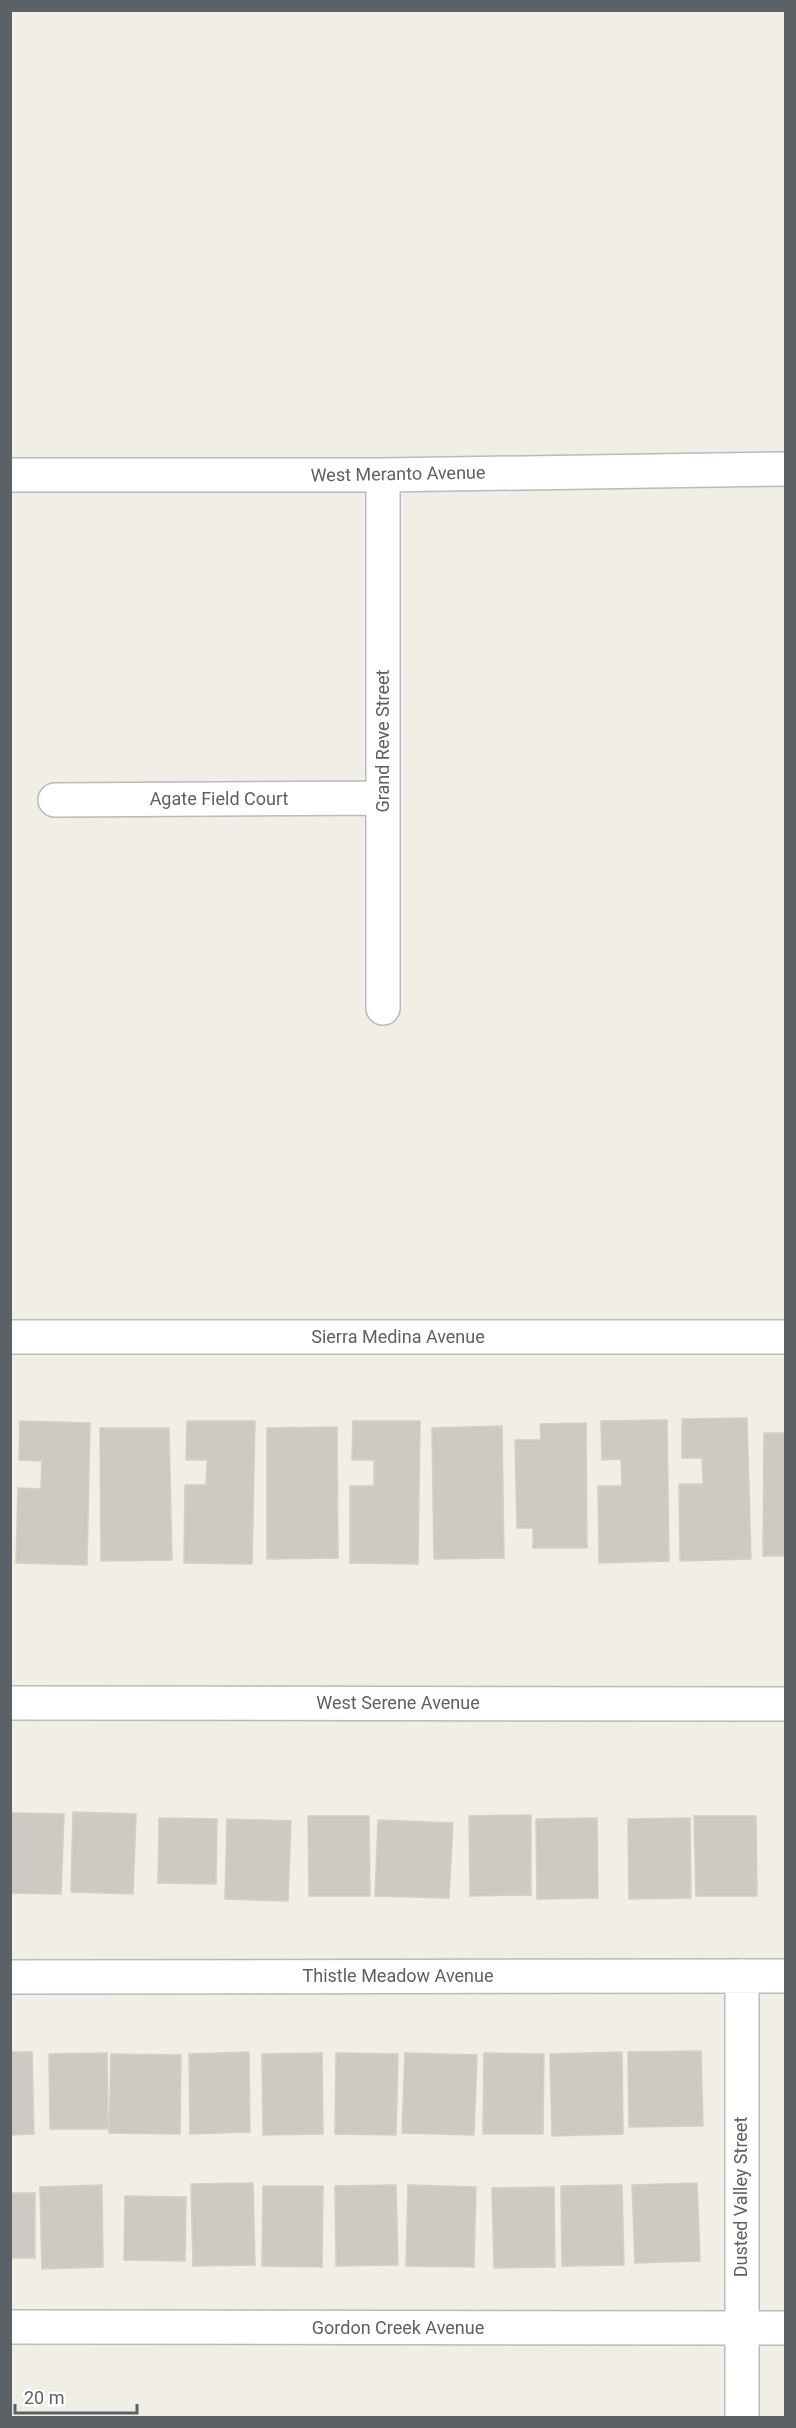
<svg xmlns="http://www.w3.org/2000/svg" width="796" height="2428" viewBox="0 0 796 2428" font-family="Roboto,sans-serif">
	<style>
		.building { fill: #cdcac3; stroke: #d5cfc2; stroke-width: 1.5 }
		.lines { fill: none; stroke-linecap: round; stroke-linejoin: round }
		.minor-casing { stroke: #b7babf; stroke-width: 36 }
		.tertiary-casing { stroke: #b7babf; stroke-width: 36 }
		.minor { stroke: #fff; stroke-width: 33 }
		.tertiary { stroke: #fff; stroke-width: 33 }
		.labels { text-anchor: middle; stroke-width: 4.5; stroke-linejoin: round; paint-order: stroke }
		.street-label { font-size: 18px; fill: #5c6166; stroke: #fff }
	</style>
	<rect width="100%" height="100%" fill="#f0eee5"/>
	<path class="building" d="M747,1418l4,141 -71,2 -1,-77h24l-1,-26h-20v-39z
		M667,1420l2,141 -70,2 -1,-77h24l-1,-27 -19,1 -1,-39z
		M20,1421l70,2 -3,142 -71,-2 2,-75 23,1 1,-28 -23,-1z
		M187,1421h68l-3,143 -68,-1 1,-78h21l1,-25h-21z
		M353,1421h67l-2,143 -68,-1v-77h24v-26h-22z
		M586,1423l1,125h-54v-20h-16l-2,-88h26l-1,-16z
		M502,1426l2,132 -70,1 -2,-131z
		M337,1427l1,131 -71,1v-131z
		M100,1428h69l3,132 -71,1z
		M764,1433h22v123h-23z
		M73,1812l63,2 -3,80 -62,-2z
		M10,1813l54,1 -3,80 -51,-1z
		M531,1815v80l-61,1 -1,-80z
		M308,1816h61l1,80h-61z
		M694,1816h62l1,80h-61z
		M159,1818l58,1 -1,65 -58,-1z
		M597,1818l1,80 -61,1 -1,-80z
		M690,1818l1,80 -62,1 -1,-80z
		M227,1819l64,2 -3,80 -63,-2z
		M378,1820l75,3 -4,75 -74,-2z
		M701,2051l2,75 -74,1 -1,-75z
		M10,2052h22l2,82 -24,1z
		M249,2052l1,80 -60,2 -1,-80z
		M622,2052l1,82 -71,2 -2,-82z
		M107,2053l1,76h-58l-1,-75z
		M322,2053l1,81 -60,1 -1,-81z
		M336,2053l62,1 -2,81 -61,-1z
		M405,2053l72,2 -3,80 -72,-2z
		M484,2053l60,1 -1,80h-60z
		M111,2054l70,1 -1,79 -71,-1z
		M253,2183l2,82 -62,1 -2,-82z
		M697,2183l3,78 -65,2 -3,-78z
		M102,2185l1,82 -61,2 -2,-82z
		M396,2185l2,80 -62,1 -1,-80z
		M408,2185l68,2 -2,80 -68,-1z
		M622,2185l2,80 -62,1 -1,-80z
		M263,2186h60l-1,81 -60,-1z
		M554,2187l1,80 -61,1 -2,-80z
		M10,2193h25v65h-25z
		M125,2196l61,1 -1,64 -61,-1z"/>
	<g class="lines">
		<defs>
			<path id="minor" d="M10,475h373l403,-6
				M383,475v533
				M55,800l328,-2
				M10,1337h776
				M742,1976v442
				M10,1977l776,-1
				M10,2327l776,1"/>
			<path id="tertiary" d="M10,1703l776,1"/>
		</defs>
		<use href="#minor" class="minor-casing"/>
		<use href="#tertiary" class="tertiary-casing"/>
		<use href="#minor" class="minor"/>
		<use href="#tertiary" class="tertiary"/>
	</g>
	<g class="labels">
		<g class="street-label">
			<text transform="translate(398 474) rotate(-1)" y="6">West Meranto Avenue</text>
			<text transform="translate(383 741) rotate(-90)" y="6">Grand Reve Street</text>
			<text x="219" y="805">Agate Field Court</text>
			<text x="398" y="1343">Sierra Medina Avenue</text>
			<text x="398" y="1709">West Serene Avenue</text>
			<text x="398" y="1982">Thistle Meadow Avenue</text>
			<text transform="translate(741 2197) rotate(-90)" y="6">Dusted Valley Street</text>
			<text x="398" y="2334">Gordon Creek Avenue</text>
		</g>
	</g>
	<rect width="796" height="2428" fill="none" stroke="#5c6166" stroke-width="24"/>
	<path d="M15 2404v9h122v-9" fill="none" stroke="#5c6166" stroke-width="3"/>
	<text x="24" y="2404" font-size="18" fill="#5c6166" stroke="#ffffff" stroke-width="4.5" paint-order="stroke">20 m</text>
</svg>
